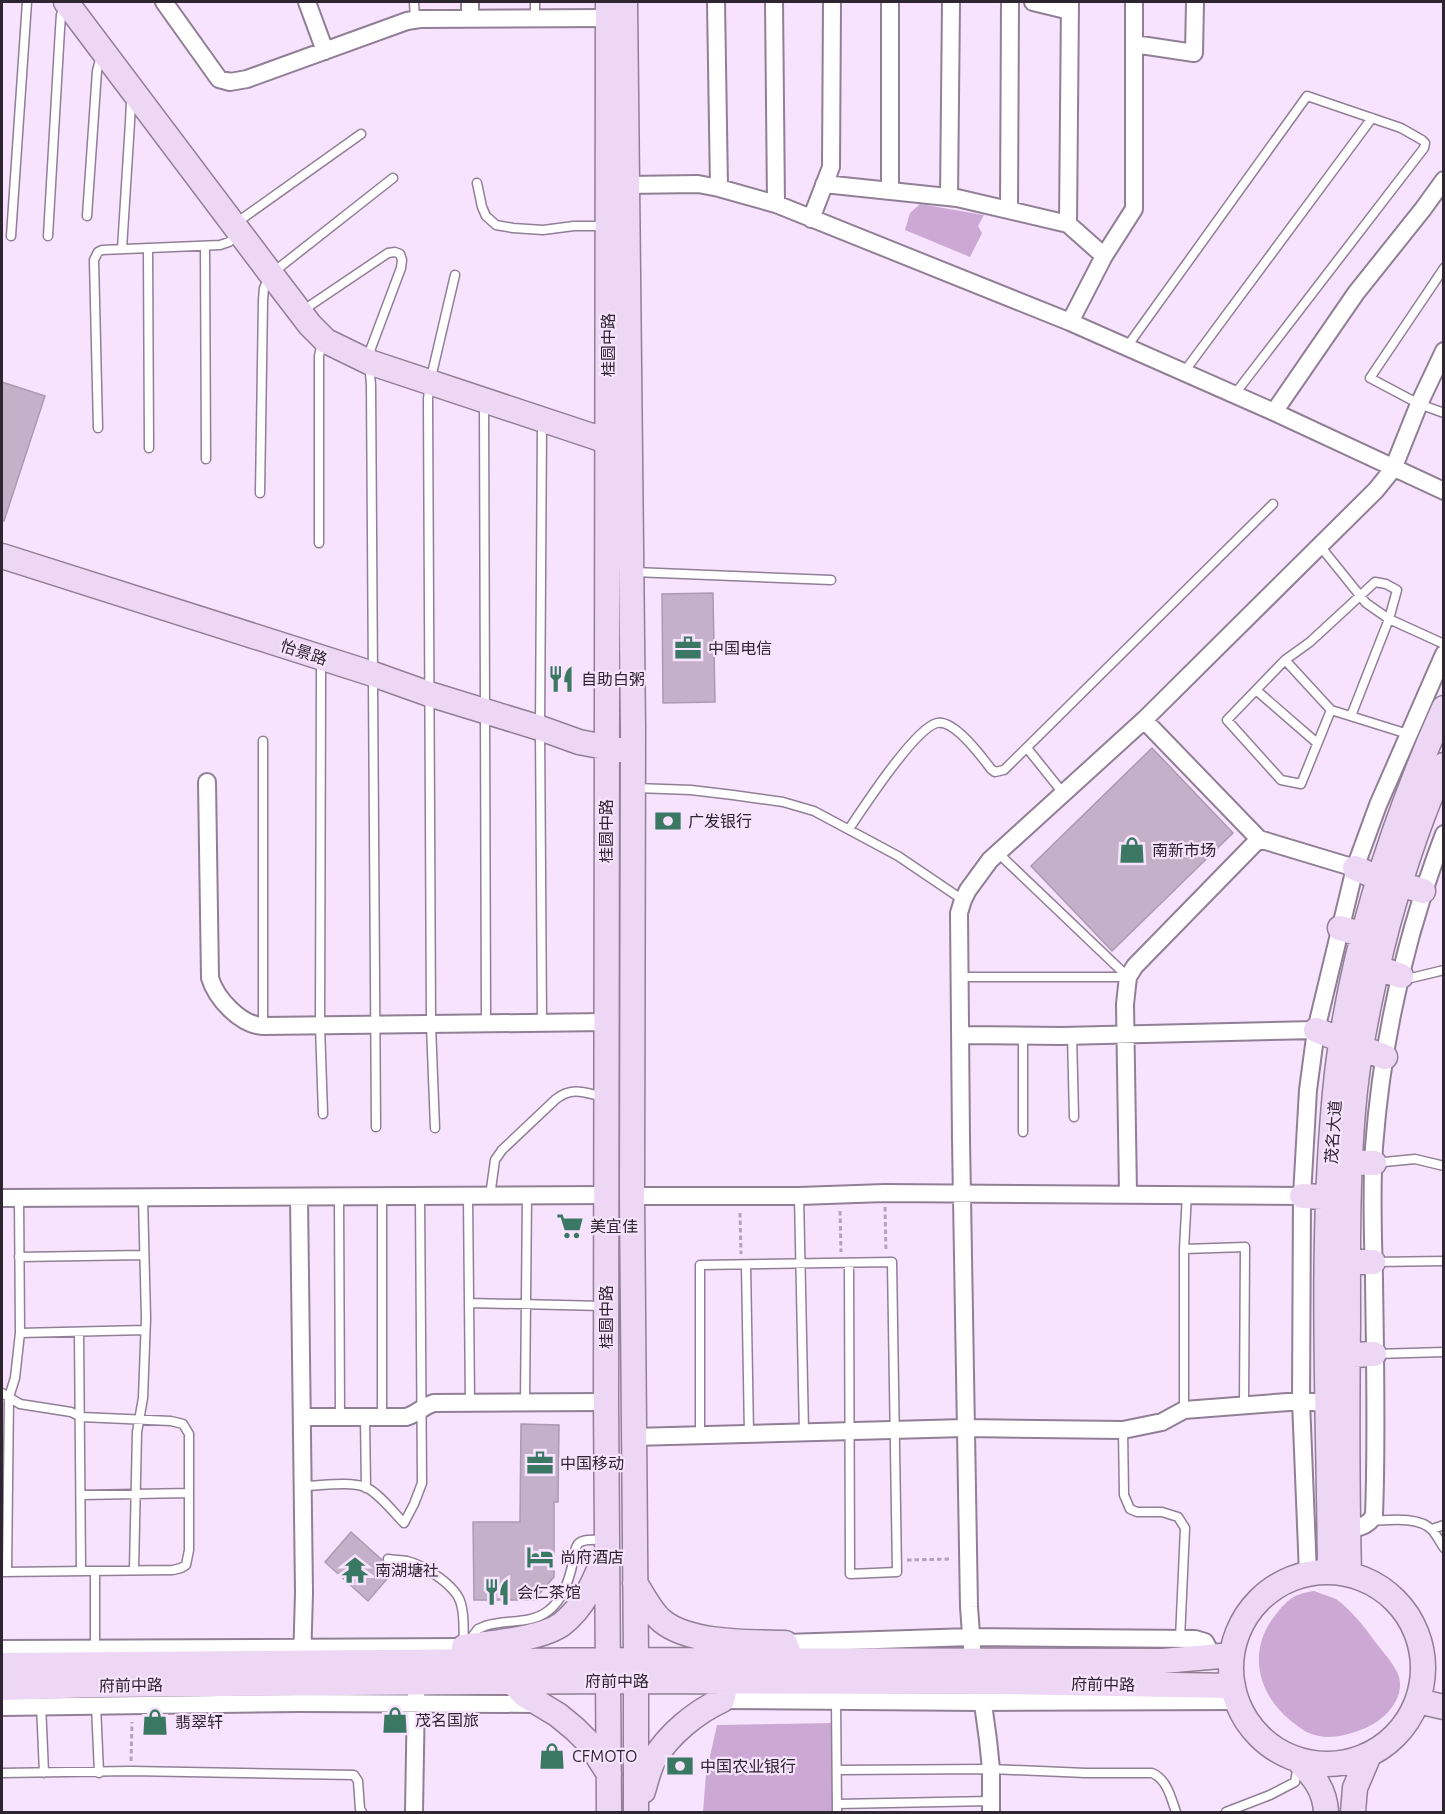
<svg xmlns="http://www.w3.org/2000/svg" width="1445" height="1814" viewBox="0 0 1445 1814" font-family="Ubuntu,'Noto Sans SC',sans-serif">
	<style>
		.green { fill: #cba9d4 }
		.building { fill: #c4b0c9; stroke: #ac99b2; stroke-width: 1.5 }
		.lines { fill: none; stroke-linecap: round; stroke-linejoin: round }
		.lane-casing { stroke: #917f96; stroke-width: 11 }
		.street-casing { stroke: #917f96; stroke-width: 20 }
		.secondary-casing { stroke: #917f96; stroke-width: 27 }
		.path { stroke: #b3a3b8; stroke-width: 3; stroke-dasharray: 4.5 3; stroke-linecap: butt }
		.lane { stroke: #fff; stroke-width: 8 }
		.street { stroke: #fff; stroke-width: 16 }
		.secondary { stroke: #eed6f5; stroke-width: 24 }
		.labels { text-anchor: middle; stroke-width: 4.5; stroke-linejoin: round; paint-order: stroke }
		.street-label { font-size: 16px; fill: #2d252f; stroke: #f7e3fd }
		.poi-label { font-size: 16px; fill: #2d252f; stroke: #f7e3fd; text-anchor: start }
	</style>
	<rect width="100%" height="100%" fill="#f7e3fd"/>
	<path class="green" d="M920,204l64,11 -6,11 4,7 -12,24 -65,-27 5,-17z
		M1314,1591c7,3 15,5 22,8 13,9 28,27 37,40 8,11 22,25 26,38 6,23 -16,45 -36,52 -13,5 -29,10 -44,7 -12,-2 -19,-8 -28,-15 -35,-28 -44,-73 -14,-108 12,-15 18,-19 37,-22z
		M832,1723v89h-129l3,-38 11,-49z"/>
	<path class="building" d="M2,382l43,14 -41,125h-2z
		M713,593l2,109 -52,1 -1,-109z
		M1152,748l81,85 -121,118 -81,-85z
		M521,1424l38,1 -1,77h-4v75l-20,23h-60l-1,-78h47z
		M351,1532l31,28 2,4 10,7 -26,30 -43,-39z"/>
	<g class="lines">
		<defs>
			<path id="lane" d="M414,2l1,18
				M535,2v16
				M477,183l5,24 4,9 10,9 17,3 30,2 31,-4h31
				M87,216l10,-145 4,-15
				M236,223l125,-89
				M11,236l16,-234
				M48,236l12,-207 1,-14 3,-9
				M205,247l1,212
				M148,248l1,200
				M122,249l8,-127 1,-20 3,-4
				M1444,268l-74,110 49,26 25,9
				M302,311l86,-58 7,-1 5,2 2,6 -1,8 -30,80 -2,14 2,23 5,742
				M1126,348l181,-252 94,32 21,12 3,3 -1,5 -190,247
				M1184,372l188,-254
				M484,404l2,620
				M542,423l-2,305 2,295
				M98,428l-4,-168 4,-8 4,-2 118,-5 9,-3 10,-9
				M260,493l3,-193 1,-12 7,-14 122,-96
				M319,543v-187l3,-13
				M1320,546l46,57 23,16 55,25
				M634,572l197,8
				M1285,660l46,50 -30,74 -20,-4 -54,-60 58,-60 25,-18 65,-60 11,2 11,6 -8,29 -38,97
				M1256,690l61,53
				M1331,710l77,24
				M1027,748l36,45
				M636,788l55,2 42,5 50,7 31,9 84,45 65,44
				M849,829c14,-21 66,-101 88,-106 17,-4 45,34 54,46l4,3 9,-2 269,-266
				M998,853l130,124
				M1402,976l9,2 33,-8
				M960,977h168
				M263,1026v-285
				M1023,1035v97
				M1072,1035l2,82
				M323,1114l-3,-88 1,-348v-8l3,-8
				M435,1128l-4,-103 -3,-626 2,-17 25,-107
				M1374,1163l41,-4 29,7
				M382,1196v221
				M468,1196l2,207
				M490,1196l5,-36 7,-10 54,-51c17,-13 29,-6 48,-2
				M799,1196l5,236
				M339,1197l1,220
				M1184,1249l61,-2 -1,158
				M19,1257l124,-2
				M1374,1262l70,-1
				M746,1265l3,169
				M469,1303l134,3
				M79,1332l2,239
				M20,1333l125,-3
				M1375,1354l69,-2
				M2,1393l18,11 51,8 10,5 90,4 12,3 6,10v116l-3,15 -5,3 -8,2 -171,2
				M525,1402l2,-207
				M1184,1410v-161l3,-55
				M365,1418l1,70
				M1123,1430l1,65 6,14 7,3h25l16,5 7,11 -5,111
				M700,1435v-170l192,-3 5,310 -47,2 -1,-311
				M303,1486c18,0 46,-5 62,1 13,5 29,26 39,36l10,-19 8,-21 -2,-287
				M81,1495l108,-2
				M1372,1521c18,-1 48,-5 61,10 4,5 7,11 11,17
				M1432,1529l12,-4
				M388,1559c6,1 13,1 19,2 17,4 50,25 54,43 4,13 2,29 3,42
				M134,1570l3,-138 6,-34 3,-80 -3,-120
				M95,1571v79
				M7,1572l2,-175 6,-19 5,-45 -1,-135
				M469,1641l9,-12 7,-3c20,-7 45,-1 63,-15 15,-11 21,-31 25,-49 1,-5 1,-13 5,-18 5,-6 19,-4 27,-4
				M836,1699l1,113
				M41,1704l3,69
				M96,1705l3,68
				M837,1770l154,-1 95,4h66c15,6 19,25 24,39
				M2,1773l129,-2 223,4 4,6 2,28 2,3
				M837,1804l154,-3
				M1226,1812l44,-17 25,-13 3,-16"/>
			<path id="street" d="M164,2l55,77 11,3 17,-3 160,-58 13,-2 188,-1
				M307,2l18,49
				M470,2v16
				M716,2l3,186
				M774,2l2,202
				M890,2v188
				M1033,2l37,9
				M1134,44l60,9 1,-51
				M824,184l133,14 111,26 36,32
				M626,185l72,-1 21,4 57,16 294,118 204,90 170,79
				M949,197l2,-195
				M1009,210l1,-208
				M811,219l20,-52 1,-165
				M1068,224l2,-222
				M1070,322l34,-66 30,-47v-207
				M1274,412l82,-119 67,-84 21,-29
				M1144,720l115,119 96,29
				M207,782l3,196c6,20 30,47 53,48l343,-4
				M960,1035l102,1 254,-6
				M1128,1194l-3,-190 3,-27 7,-11 124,-127
				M632,1196h167l86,-3 417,3
				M299,1197l5,396 -2,70
				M2,1198l604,-3
				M302,1417h104c11,-3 17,-11 28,-14l172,-1
				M633,1437l332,-9 158,2 39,-8 22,-12 117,-9 35,3
				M1348,1530c11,-3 21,-4 26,-15 3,-78 1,-158 0,-236 -1,-44 -3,-88 0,-132 8,-106 32,-213 70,-313
				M1308,1574l-7,-173 1,-205 6,-106 8,-60 39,-162 23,-63 66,-151
				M785,1643l186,-6 224,2 10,3 8,15
				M2,1649l462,-2
				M722,1700l261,2 255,-1
				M2,1707l297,-4 239,1
				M414,1812l2,-119
				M991,1812v-43l-3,-29 -8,-58 -7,-21 -4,-54 -8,-468 -2,-226 4,-13 5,-10 22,-30 154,-140 232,-230 17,-21 26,-65 25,-53"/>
			<path id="secondary" d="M66,2l205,272 39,51 16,16 43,21 238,79
				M608,2l-2,1400 3,410
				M625,2l8,727 -1,467 4,464v152
				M2,556l371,118 56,20 111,34 39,14 41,8
				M1355,868l24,10 44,13
				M1340,928l23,7
				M1364,963l37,13
				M1316,1030l69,27
				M1349,1162l25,1
				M1302,1196l42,2
				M1348,1262h25
				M1332,1356l42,-2
				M1330,1572c-1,-166 -11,-334 7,-499 15,-127 55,-249 107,-365
				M1231 1668a96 96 0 1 1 192 0a96 96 0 1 1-192 0Z
				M1349,1574c-2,-83 -2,-166 -1,-250 0,-71 -1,-142 5,-213 5,-63 19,-126 35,-187 15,-54 32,-107 56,-159
				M635,1583c8,12 16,29 27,38 28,23 88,21 123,22l7,18
				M464,1647c26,-4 78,-8 98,-23 22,-17 32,-42 42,-66
				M2,1665l634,-5 527,1 69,-6
				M511,1681l14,14 33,20 17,14 15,15 19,30
				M2,1688l94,-3 513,-4 393,1 231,4
				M1418,1701l26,6
				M1298,1760c15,16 27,29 28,52
				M643,1791c3,-10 6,-23 11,-32 15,-25 42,-47 68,-59l5,-19
				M1353,1812l2,-24 14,-33"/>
		</defs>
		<use href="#lane" class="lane-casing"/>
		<use href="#street" class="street-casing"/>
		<use href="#secondary" class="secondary-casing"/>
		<path class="path" d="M885,1207l1,45
			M840,1211l1,41
			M740,1213l1,41
			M907,1560l45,-1
			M131,1761l1,-39"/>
		<use href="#lane" class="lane"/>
		<use href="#street" class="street"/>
		<use href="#secondary" class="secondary"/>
	</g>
	<defs>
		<symbol id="office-bare" viewBox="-9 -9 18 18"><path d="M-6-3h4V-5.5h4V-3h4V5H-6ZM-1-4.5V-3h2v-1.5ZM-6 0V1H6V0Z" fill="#3b7863" stroke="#f7e3fd" stroke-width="2.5" paint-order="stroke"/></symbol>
		<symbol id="restaurant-bare" viewBox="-9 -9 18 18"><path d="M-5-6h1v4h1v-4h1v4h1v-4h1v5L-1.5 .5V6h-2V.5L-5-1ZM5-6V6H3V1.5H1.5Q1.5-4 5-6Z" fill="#3b7863" stroke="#f7e3fd" stroke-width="2.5" paint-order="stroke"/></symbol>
		<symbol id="bank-bare" viewBox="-9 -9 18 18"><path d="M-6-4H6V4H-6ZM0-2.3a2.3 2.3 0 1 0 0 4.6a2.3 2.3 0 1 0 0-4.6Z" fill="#3b7863" stroke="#f7e3fd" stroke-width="2.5" paint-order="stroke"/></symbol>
		<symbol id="shop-bare" viewBox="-9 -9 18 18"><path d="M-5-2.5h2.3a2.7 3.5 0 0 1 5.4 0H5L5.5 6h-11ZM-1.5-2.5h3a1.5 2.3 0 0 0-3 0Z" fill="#3b7863" stroke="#f7e3fd" stroke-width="2.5" paint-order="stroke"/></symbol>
		<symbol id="supermarket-bare" viewBox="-9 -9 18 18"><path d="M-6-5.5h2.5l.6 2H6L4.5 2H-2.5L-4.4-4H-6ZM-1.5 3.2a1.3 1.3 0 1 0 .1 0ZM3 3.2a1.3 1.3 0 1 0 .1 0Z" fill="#3b7863" stroke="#f7e3fd" stroke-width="2.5" paint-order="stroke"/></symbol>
		<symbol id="hotel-bare" viewBox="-9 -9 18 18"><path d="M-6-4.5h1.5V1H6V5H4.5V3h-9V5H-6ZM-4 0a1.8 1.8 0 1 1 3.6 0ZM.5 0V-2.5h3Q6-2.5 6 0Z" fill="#3b7863" stroke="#f7e3fd" stroke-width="2.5" paint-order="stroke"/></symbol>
		<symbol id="temple-bare" viewBox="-9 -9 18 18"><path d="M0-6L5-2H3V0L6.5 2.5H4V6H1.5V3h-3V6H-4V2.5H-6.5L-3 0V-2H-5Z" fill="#3b7863" stroke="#f7e3fd" stroke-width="2.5" paint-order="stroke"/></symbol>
	</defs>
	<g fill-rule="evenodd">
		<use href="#office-bare" x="669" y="629" width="38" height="38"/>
		<use href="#restaurant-bare" x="542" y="660" width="38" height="38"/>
		<use href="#bank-bare" x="649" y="802" width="38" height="38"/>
		<use href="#shop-bare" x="1113" y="831" width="38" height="38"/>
		<use href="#supermarket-bare" x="551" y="1207" width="38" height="38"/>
		<use href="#office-bare" x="521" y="1444" width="38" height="38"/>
		<use href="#hotel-bare" x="521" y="1538" width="38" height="38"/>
		<use href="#temple-bare" x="336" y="1551" width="38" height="38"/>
		<use href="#restaurant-bare" x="478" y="1573" width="38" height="38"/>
		<use href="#shop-bare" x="376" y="1701" width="38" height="38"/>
		<use href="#shop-bare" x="136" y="1703" width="38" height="38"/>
		<use href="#shop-bare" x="533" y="1737" width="38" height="38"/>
		<use href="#bank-bare" x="661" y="1747" width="38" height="38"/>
	</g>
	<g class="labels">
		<g class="street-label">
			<text transform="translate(608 345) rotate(-90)" y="6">桂圆中路</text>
			<text transform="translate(304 652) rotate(18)" y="6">怡景路</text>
			<text transform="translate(606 831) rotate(-90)" y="6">桂圆中路</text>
			<text transform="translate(1333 1132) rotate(-86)" y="6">茂名大道</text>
			<text transform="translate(606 1317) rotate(-90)" y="6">桂圆中路</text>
			<text x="617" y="1687">府前中路</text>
			<text transform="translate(1103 1684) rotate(1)" y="6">府前中路</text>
			<text transform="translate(131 1685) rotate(-1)" y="6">府前中路</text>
		</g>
		<g class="poi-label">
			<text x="708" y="654">中国电信</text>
			<text x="581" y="685">自助白粥</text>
			<text x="688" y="827">广发银行</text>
			<text x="1152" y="856">南新市场</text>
			<text x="590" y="1232">美宜佳</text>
			<text x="560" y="1469">中国移动</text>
			<text x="560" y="1563">尚府酒店</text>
			<text x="375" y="1576">南湖塘社</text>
			<text x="517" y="1598">会仁茶馆</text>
			<text x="415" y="1726">茂名国旅</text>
			<text x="175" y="1728">翡翠轩</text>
			<text x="572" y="1762">CFMOTO</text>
			<text x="700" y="1772">中国农业银行</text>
		</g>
	</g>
	<rect width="1445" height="1814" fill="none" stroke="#2d252f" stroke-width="6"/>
</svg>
